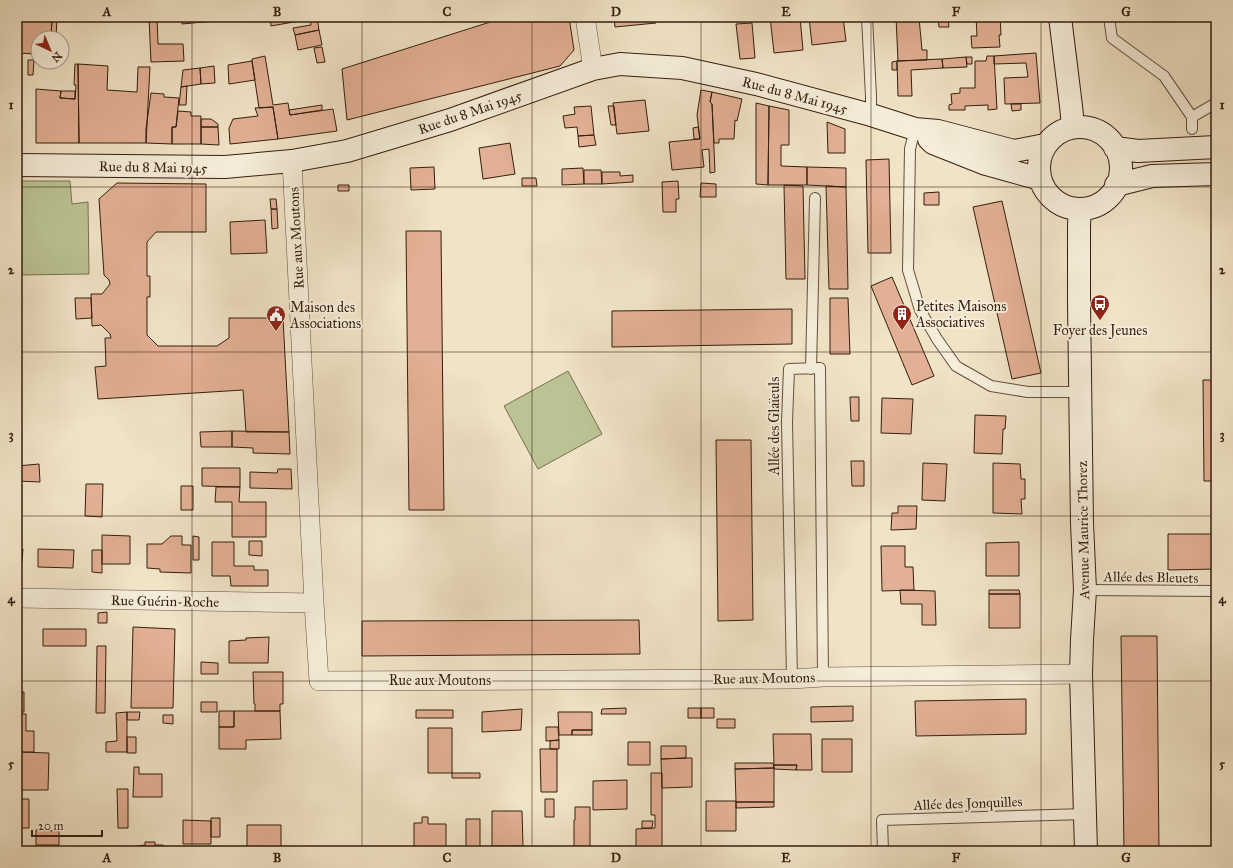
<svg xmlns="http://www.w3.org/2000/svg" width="1233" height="868" viewBox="0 0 1233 868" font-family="'IM FELL Great Primer',serif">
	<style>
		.green { fill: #bbc394; stroke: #787052 }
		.building { fill: #e2b094; stroke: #351e0f }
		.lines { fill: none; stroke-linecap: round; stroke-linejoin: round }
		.lane-casing { stroke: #644f3d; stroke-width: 12 }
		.street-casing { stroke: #644f3d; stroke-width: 20 }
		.secondary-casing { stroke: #351e0f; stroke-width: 24 }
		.lane { stroke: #f5edda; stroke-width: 10 }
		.street { stroke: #f5edda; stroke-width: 19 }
		.secondary { stroke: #f5edda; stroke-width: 22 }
		.grid { fill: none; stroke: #351e0f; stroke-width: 1; stroke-opacity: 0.55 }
		.labels { text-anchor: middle; stroke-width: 4; stroke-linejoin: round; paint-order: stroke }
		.street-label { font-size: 14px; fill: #351e0f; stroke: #f5edda }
		.poi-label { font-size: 14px; fill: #351e0f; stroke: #f5edda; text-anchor: start }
		.neatline { fill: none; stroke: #351e0f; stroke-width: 1.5 }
		.grid-label { font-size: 13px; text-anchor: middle; font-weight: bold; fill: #351e0f }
	</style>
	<rect width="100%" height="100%" fill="#f0e3c6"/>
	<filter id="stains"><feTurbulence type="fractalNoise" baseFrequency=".005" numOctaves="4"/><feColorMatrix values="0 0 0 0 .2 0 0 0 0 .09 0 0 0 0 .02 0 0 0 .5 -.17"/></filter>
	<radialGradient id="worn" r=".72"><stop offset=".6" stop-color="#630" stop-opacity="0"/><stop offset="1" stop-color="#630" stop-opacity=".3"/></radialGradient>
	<path class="green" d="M17,181h53l2,23 16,-2 1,72 -72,1z
		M568,371l34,63 -64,35 -34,-63z"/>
	<path class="building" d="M17,17h35l-1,21h-13v16l-21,-1 2,-32h-2z
		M52,17h5l-1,21h-5z
		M149,17h8l1,27h25l1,17 -33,1z
		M182,17h32v4l-32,3z
		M214,17h31v1l-31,3z
		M270,17h35v3l-34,6z
		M310,17h7l2,13 -24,5 -2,-7 18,-3z
		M506,17h63l5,33 -14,16 -213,54 -5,-51z
		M614,17h41l1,6 -41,4z
		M770,17h30l3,33 -29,3z
		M809,17h34l3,24 -34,4z
		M896,17h24l-1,1 3,32h5v10l-29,1z
		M938,17h10l1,10h-10z
		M976,17h24l1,18h-2l1,12 -28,1 -1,-12h6z
		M1216,18v10l-4,-7z
		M752,23l3,35 -15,1 -4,-35z
		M319,30l3,15 -24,5 -3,-15z
		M322,47l3,15 -8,1 -3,-15z
		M1036,53l4,50 -35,1 -1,-26 24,-1 -2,-14 -32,1v-8z
		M265,56l8,49 15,-2 2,12 43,-6 4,22 -59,8 -5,-32 -14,1 -7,-47v-2z
		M987,56h7l3,53 -9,1v-5l-23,1v4h-16v-5l3,-1 -1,-10 9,-1v-5h15v-27h11z
		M966,57h6v7h-5z
		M966,57l1,10 -24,1 -1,-9z
		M942,59l1,9 -32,2 1,26h-14l-1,-35z
		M28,60h6l-1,15h-5z
		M252,61l3,19 -26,4 -1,-19z
		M897,61v9h-5v-8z
		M75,64h3l1,79h-43v-54l25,2 -1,7 15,1 1,-14h-2z
		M78,64l30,2 -1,24 30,2 1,-25h12l-4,76h-67z
		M214,66l1,17 -14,1 -1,-16z
		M200,68l1,16 -20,3 2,-17z
		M187,86l-1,19h-7l2,-18z
		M701,90l11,2 -2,10 2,2 3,68 -5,1 -1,-24 -7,1 2,17 -32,3 -3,-28 31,-3 -3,-24z
		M61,91h14v8l-15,-1z
		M712,92l30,7 -5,22 -2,-1 -1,19h-15v4h-5l-2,-39 -2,-2z
		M151,93l13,1v3l15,1 -3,29h-4v17l-26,-1v-14z
		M645,100l4,31 -32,3 -4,-31z
		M756,103l13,3 -1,79 -12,-1z
		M1011,104h10v6l-9,1z
		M322,105v5l-32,5 -1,-5z
		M591,106l3,29 -16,1 -1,-9 -12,1 -2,-12 12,-2 -1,-7z
		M608,106h6l2,19h-5z
		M769,106l20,4v35h-8v21l26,1v18h-39z
		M273,107l5,32 -48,5 -1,-16 4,-9 25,-3 -3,-8z
		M178,111l13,1v4h10v28h-29v-17h4z
		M201,119h10l7,5v3h-17z
		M17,122h4v21h-4z
		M827,122l18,7v24h-17z
		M201,127h17l1,18 -18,-1z
		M698,127l2,12h-6l-1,-11z
		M594,135l2,10 -17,2 -1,-11z
		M510,143l5,31 -32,5 -4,-31z
		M889,159l2,94h-23l-2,-93z
		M434,167l1,22 -24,1 -1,-22z
		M807,167l39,1v19l-39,-2z
		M583,168l1,16 -22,1v-16z
		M584,170h17l1,14h-18z
		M602,172h18v4l13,-1v7l-31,2z
		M522,178h14l1,8h-15z
		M678,181l1,18h-3v13h-13l-1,-30z
		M117,183l89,1v48h-50l-9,10v34h3v21h-3v38l11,11h59l12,-8v-20h54l6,114h-43l-3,-42 -145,9 -3,-32 11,-1 -1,-28h6l-1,-4 -9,-9 -9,1 -1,-32h11l8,-10 -1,-4 -5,-5 -5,-76z
		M701,183l15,1v13h-16z
		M338,185h11v6h-11z
		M784,185l19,1 2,93h-19z
		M826,186l20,1 2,102h-19z
		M939,192v13h-15v-12z
		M270,199h6l1,10h-6z
		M1002,201l39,172 -29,6 -39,-172z
		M271,209h6l1,19 -6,1z
		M265,220l2,33 -36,1 -1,-32z
		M406,231h35l3,279h-35z
		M892,277l42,99 -22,9 -41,-99z
		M75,298h16l1,20 -16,1z
		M830,298h18l2,56h-20z
		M792,309v35l-180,3v-36z
		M1203,380h13v101h-12z
		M850,397h9v24h-8z
		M882,398l31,1 -2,35 -30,-1z
		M975,415l31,1 -1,13h-2l-1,25 -28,-1z
		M232,431l57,1 1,22 -37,-1v-5l-21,-1z
		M232,431v16h-31l-1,-15z
		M716,440h35l2,180 -35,1z
		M851,461h13v25h-12z
		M923,463l24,1 -2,37 -23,-1z
		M993,463l27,1 1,15h4v20h-4l1,15 -29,-1z
		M39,464l1,18 -22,-1 -1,-15z
		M202,468h38v19l-38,-1z
		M278,469h13l1,20 -42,-1v-16l27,1z
		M86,484h17l-1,33 -17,-1z
		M181,486h12v24h-12z
		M216,487h24l-1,15h27v35h-34v-35h-17z
		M898,506h19l-1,23 -25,1 1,-17h6z
		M1168,534h48v35l-48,1z
		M102,535l28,1v28h-28z
		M171,536h11v9h9v28l-31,-1v-3l-13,-1v-24h15z
		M193,536l6,1v23h-6z
		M249,541h13v15l-13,-1z
		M212,542h22v24h20v4h14v16h-37l-1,-10h-18z
		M1019,542v34h-33v-33z
		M881,546h24v21h8l1,23 -32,1z
		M17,549h6l-1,13 -5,-1z
		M38,549l36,1 -1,18 -35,-1z
		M92,550h10v23l-10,-1z
		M900,590l35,1 1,34h-14v-21h-21z
		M989,590h30l1,4h-31z
		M989,594h31v34h-31z
		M107,612v11h-9v-10z
		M639,620l1,34 -278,2v-35z
		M133,627l42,2 -2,79h-42z
		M43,629h43v17h-43z
		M1121,636h36l2,215h-35z
		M269,637l-1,26h-39v-22l17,-1v-2z
		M97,646h9l-1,67h-9z
		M201,662l17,1v11h-17z
		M253,672h30v32h-3v7h-25v-7h-1z
		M17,692h7v20h-7z
		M1026,699v35l-110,2 -1,-35z
		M201,702h16v10h-16z
		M853,706v15l-42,1v-15z
		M626,708v6h-25l1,-5z
		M688,708h13v10h-13z
		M701,708h13v10h-13z
		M522,709l-1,21 -39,2v-20z
		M416,710h37v8h-37z
		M219,711h15v16h-15z
		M234,711h46l1,28 -35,1v9h-27v-22h15z
		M127,712v40h-21v-10l11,-1 -1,-28z
		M127,712h13l-1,8h-12z
		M558,712h34v18h-20v5h-13z
		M17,714h9v17h8v21h-17z
		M163,715h10v9l-10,-1z
		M717,719h18v9h-18z
		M546,727h12l1,13 -13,1z
		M428,728h24v45h-24z
		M572,730h20v5h-20z
		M773,734h38l1,36h-16l1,-5h-23z
		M127,737h9v16h-9z
		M822,739h30v33h-30z
		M559,740v9h-9v-8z
		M628,742h22v23h-22z
		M661,746h25v12l-25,1z
		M540,749h17v43h-16z
		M17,752l32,1 -1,37h-31z
		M686,758h6v29l-30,1 -1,-29z
		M735,763h38l1,5 -39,1z
		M774,765h23l-1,5 -22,-1z
		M134,767h5v7h23v23h-29z
		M774,768v34h-38l-1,-33z
		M452,773h28v5h-28z
		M651,773h11v78h-26v-22l19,-1v-13h-4z
		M627,780v29l-34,1v-29z
		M117,789h11v39h-10z
		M17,799h12v29h-12z
		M545,799h9v18h-9z
		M706,801h30v30h-30z
		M736,802h38v5l-38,1z
		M575,807h15v44h-16v-31h1z
		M492,811h30l1,35h-31z
		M422,817h6v7h18v27h-32v-28h8z
		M211,818h9v19h-9z
		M466,819h14v32h-14z
		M183,820l28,1v23h-28z
		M642,821h11l-1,7h-10z
		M247,825h34v26h-34z
		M36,830l23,1v14h-23z
		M145,842h10v3h8v6h-26v-5l8,-1z"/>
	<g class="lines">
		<defs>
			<path id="lane" d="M867,17l4,79v19
				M1109,17l3,21 52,38 28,41 24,-14
				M915,129l-5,20 -2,121 12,40 17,29 19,27 35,20 37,6h52
				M1192,129v-12
				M811,369l4,-171
				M1085,590l131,1
				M792,679l-5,-257 2,-53 31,-1 3,309
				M883,851l-1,-31 204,-6"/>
			<path id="street" d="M585,17l8,52
				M292,161l22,442 5,78 473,-2 31,-2 258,-3
				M17,598l297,5"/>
			<path id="secondary" d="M1060,17l11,89 2,21
				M1039 168a41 41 0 1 1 82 0a41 41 0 1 1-82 0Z
				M929,139l4,4 53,21 54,15
				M1115,148l23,3 78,-4
				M17,165l208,2 67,-6 55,-10 103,-31 143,-51 27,-5 62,4 74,16 115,31 44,14 23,2 76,20 31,-6
				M1116,185l36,-9 64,-2
				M1080,209l-1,16v77l3,221 3,67 -3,50 -1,34 5,177"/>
		</defs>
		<use href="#lane" class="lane-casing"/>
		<use href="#street" class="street-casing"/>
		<use href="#secondary" class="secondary-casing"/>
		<use href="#lane" class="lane"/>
		<use href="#street" class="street"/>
		<use href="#secondary" class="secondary"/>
	</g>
	<path class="grid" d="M192,17v834M362,17v834M532,17v834M701,17v834M871,17v834M1041,17v834M17,187h1199M17,352h1199M17,516h1199M17,681h1199"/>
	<defs>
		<symbol id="bus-pin" viewBox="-11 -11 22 30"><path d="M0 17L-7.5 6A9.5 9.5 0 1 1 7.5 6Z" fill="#8f2418" stroke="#f5edda"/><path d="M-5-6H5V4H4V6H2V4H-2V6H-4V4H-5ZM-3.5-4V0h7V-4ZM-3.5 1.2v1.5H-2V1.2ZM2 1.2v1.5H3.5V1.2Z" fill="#fff"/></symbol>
		<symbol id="building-pin" viewBox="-11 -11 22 30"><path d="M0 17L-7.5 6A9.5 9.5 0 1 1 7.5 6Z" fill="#8f2418" stroke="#f5edda"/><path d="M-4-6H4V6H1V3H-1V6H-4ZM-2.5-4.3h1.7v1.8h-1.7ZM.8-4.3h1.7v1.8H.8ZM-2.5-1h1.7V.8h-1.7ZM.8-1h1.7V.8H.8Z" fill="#fff"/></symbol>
		<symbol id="civic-pin" viewBox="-11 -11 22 30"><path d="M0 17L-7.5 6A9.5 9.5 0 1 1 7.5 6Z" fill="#8f2418" stroke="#f5edda"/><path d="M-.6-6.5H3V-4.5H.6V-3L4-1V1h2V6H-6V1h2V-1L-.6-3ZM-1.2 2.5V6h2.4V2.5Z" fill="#fff"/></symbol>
	</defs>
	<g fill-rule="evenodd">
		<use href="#bus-pin" x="1089" y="293" width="22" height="30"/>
		<use href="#building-pin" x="891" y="303" width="22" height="30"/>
		<use href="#civic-pin" x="265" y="304" width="22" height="30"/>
	</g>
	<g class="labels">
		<g class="street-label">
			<text transform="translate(795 95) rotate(15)" y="5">Rue du 8 Mai 1945</text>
			<text transform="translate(470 112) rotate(-19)" y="5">Rue du 8 Mai 1945</text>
			<text transform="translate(153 167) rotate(1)" y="5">Rue du 8 Mai 1945</text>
			<text transform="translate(296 238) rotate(-93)" y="5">Rue aux Moutons</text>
			<text transform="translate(774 426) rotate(-90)" y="5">Allée des Glaïeuls</text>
			<text transform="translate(1083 530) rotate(-91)" y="5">Avenue Maurice Thorez</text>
			<text transform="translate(1151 577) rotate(1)" y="5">Allée des Bleuets</text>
			<text transform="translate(165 601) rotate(1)" y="5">Rue Guérin-Roche</text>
			<text transform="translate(764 678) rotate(-1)" y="5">Rue aux Moutons</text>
			<text x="440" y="685">Rue aux Moutons</text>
			<text transform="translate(968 803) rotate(-2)" y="5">Allée des Jonquilles</text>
		</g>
		<g class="poi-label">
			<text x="916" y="311">Petites Maisons<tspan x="916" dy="16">Associatives</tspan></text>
			<text x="290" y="312">Maison des<tspan x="290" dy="16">Associations</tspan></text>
			<text x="1100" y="335" text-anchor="middle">Foyer des Jeunes</text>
		</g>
	</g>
	<rect width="1233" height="868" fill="none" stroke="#f0e3c6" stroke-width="44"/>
	<g transform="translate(50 50) rotate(136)"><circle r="19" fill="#f5edda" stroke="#a89a89"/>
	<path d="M0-3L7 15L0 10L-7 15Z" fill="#8f2418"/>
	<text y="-6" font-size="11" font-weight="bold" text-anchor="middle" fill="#351e0f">N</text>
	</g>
	<path d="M32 830v6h70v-6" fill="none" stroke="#351e0f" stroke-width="2"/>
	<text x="38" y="830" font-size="12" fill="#351e0f" stroke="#f5edda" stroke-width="3" paint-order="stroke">20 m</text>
	<rect x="22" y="22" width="1189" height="824" class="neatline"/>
	<g class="grid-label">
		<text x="107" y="16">A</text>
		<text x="277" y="16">B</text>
		<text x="447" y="16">C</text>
		<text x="616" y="16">D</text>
		<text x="786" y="16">E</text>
		<text x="956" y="16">F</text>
		<text x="1126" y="16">G</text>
		<text x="11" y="109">1</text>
		<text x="1222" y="109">1</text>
		<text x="11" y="274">2</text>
		<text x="1222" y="274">2</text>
		<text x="11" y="439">3</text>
		<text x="1222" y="439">3</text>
		<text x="11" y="603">4</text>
		<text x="1222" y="603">4</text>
		<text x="11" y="768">5</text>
		<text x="1222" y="768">5</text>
		<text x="107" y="862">A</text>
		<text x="277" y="862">B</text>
		<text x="447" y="862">C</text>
		<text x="616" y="862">D</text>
		<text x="786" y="862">E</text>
		<text x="956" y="862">F</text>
		<text x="1126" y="862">G</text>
	</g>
	<rect width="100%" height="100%" filter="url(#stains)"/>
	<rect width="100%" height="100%" fill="url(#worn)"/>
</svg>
